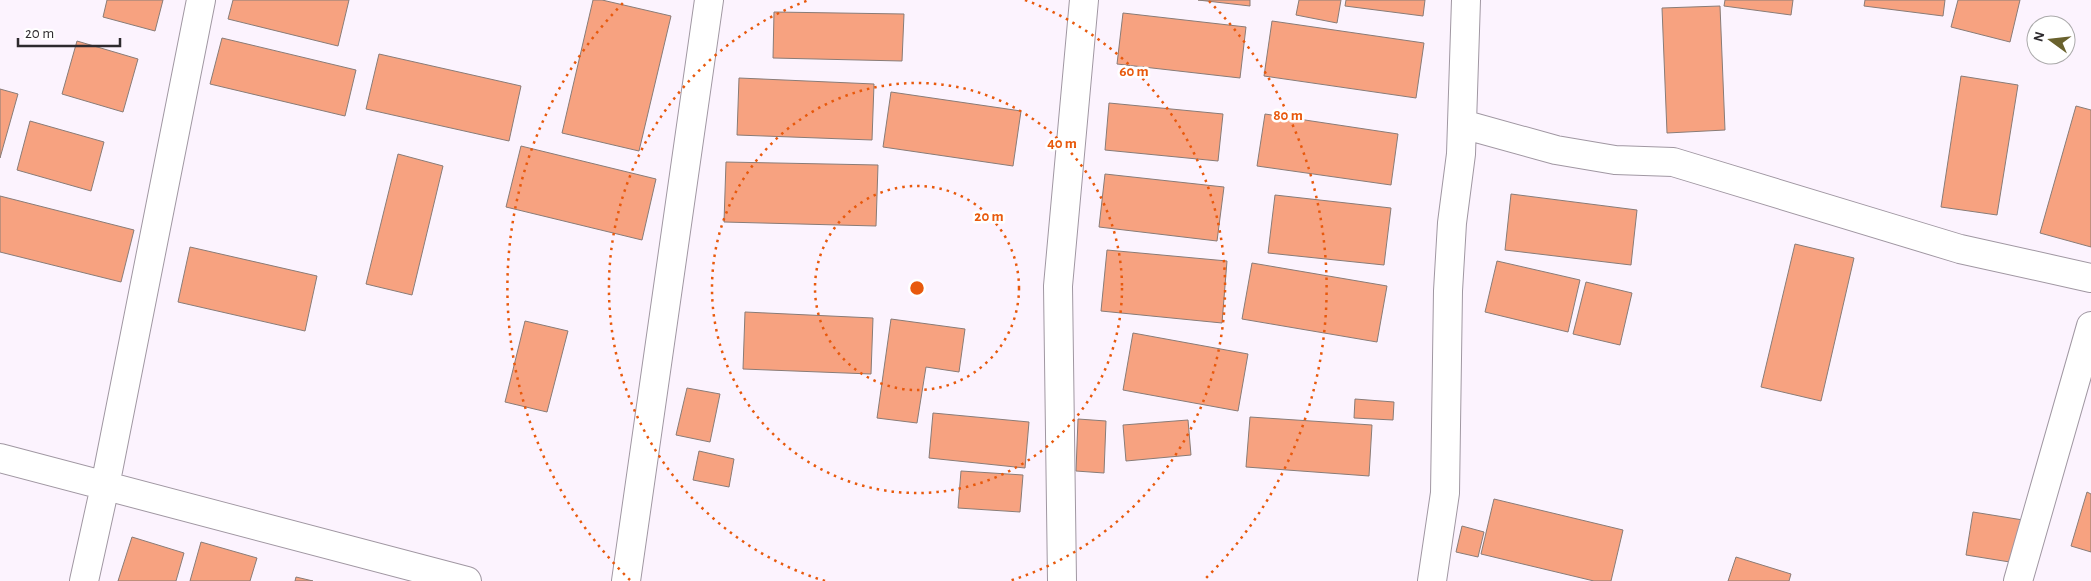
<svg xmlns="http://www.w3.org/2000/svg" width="2091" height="581" viewBox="0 0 2091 581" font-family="'Alegreya Sans',sans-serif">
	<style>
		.building { fill: #f7a280; stroke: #897c77 }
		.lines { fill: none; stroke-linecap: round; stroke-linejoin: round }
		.street-casing { stroke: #a097a2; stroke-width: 30 }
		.street { stroke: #fff; stroke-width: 28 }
		.ring { fill: none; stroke: #e8590c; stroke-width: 2.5; stroke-dasharray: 2.5 5 }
		.centre { fill: #e8590c; stroke: #fff; stroke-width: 2.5 }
		.ring-label { font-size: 15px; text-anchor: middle; font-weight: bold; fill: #e8590c; stroke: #fff; stroke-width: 5; stroke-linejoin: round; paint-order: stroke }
	</style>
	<rect width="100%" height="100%" fill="#fcf3fe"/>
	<path class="building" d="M107,0h56l-8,31 -52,-14z
		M233,0h116l-11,46 -110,-27z
		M593,0h9l69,16 -32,135 -77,-18z
		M1198,0h52v6z
		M1299,0h42l-4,23 -41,-8z
		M1346,0h79l-2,16 -78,-10z
		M1725,0h68l-2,15 -67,-9z
		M1865,0h80l-2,16 -79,-10z
		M1958,0h62l-10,42 -59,-15z
		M1720,6l5,124 -58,3 -5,-125z
		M774,12l130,2 -2,47 -129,-3z
		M1123,13l123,14 -6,51 -123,-14z
		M1272,21l152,22 -8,55 -152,-22z
		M222,38l134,32 -11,46 -135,-32z
		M77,41l61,18 -15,53 -61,-18z
		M379,54l142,32 -12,55 -143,-32z
		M1961,76l57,9 -21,130 -56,-8z
		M739,78l135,6 -2,56 -135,-5z
		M0,89l18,5 -18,64z
		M891,92l130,19 -8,55 -130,-19z
		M1109,103l114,11 -5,47 -113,-11z
		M2076,106l15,4v137l-51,-14z
		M1265,114l133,20 -7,51 -134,-19z
		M30,121l74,21 -13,49 -74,-21z
		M521,146l135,33 -14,61 -136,-33z
		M398,154l45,12 -31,129 -46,-11z
		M726,162l152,3 -2,61 -152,-4z
		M1105,174l119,13 -7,54 -118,-14z
		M1511,194l126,16 -6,55 -126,-15z
		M1275,195l116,13 -7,57 -116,-12z
		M0,196l134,34 -13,52 -121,-30z
		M1795,244l59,14 -33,143 -60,-14z
		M190,247l127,29 -12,55 -127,-29z
		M1107,250l120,11 -5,62 -121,-12z
		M1497,261l83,19 -12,52 -83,-20z
		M1252,263l135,23 -10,56 -135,-23z
		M1586,282l46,11 -12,52 -47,-11z
		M745,312l128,6 -2,56 -128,-5z
		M891,319l74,10 -6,43 -33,-5 -9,56 -40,-5z
		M525,321l43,10 -21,81 -42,-10z
		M1133,333l115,21 -10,57 -115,-21z
		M687,388l33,6 -10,48 -34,-7z
		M1355,399l39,3 -1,18 -39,-2z
		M933,413l96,9 -4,46 -96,-10z
		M1250,417l122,8 -3,51 -123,-9z
		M1078,419l28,2 -2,52 -28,-2z
		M1188,420l3,35 -65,6 -3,-36z
		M699,451l35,8 -5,28 -36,-7z
		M961,471l62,4 -3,37 -62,-4z
		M2087,492l4,2v58l-20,-6z
		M1494,499l129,31 -12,51h-17l-113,-27z
		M1973,512l50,8 -7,43 -50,-8z
		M1462,526l22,6 -6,25 -22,-5z
		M132,537l52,16 -8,28h-58z
		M201,542l56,16 -7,23h-60z
		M1736,557l55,17 -2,7h-61z
		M296,577l17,4h-18z"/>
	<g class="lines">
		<defs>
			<path id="street" d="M1462,124l94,26 59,10 58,2 287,87 131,29
				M0,458l467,123
				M84,581l21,-95 96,-486
				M626,581l83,-581
				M1062,581l-4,-295 26,-286
				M1432,581l13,-88 3,-202 4,-68 9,-69 5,-154
				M2018,581l73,-255"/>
		</defs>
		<use href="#street" class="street-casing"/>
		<use href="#street" class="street"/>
	</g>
	<g class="ring">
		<circle cx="917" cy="288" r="102"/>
		<circle cx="917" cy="288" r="205"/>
		<path d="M825 581A307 307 0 0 1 809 0M1025 0A307 307 0 0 1 1009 581"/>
		<path d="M630 580A409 409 0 0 1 625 1M1209 1A409 409 0 0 1 1204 580"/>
	</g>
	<circle cx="917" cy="288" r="8" class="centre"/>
	<g class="ring-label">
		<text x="1134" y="76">60 m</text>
		<text x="1288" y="120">80 m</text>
		<text x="1062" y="148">40 m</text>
		<text x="989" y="221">20 m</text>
	</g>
	<g transform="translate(2051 40) rotate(285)"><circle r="24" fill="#ffffff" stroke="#abaaab"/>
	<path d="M0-4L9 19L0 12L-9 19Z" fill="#69612d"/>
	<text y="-8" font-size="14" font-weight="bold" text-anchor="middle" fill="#2d2a2e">N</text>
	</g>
	<path d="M18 38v8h102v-8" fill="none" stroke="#2d2a2e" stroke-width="2.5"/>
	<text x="25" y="38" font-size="15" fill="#2d2a2e" stroke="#ffffff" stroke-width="4" paint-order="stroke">20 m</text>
</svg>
